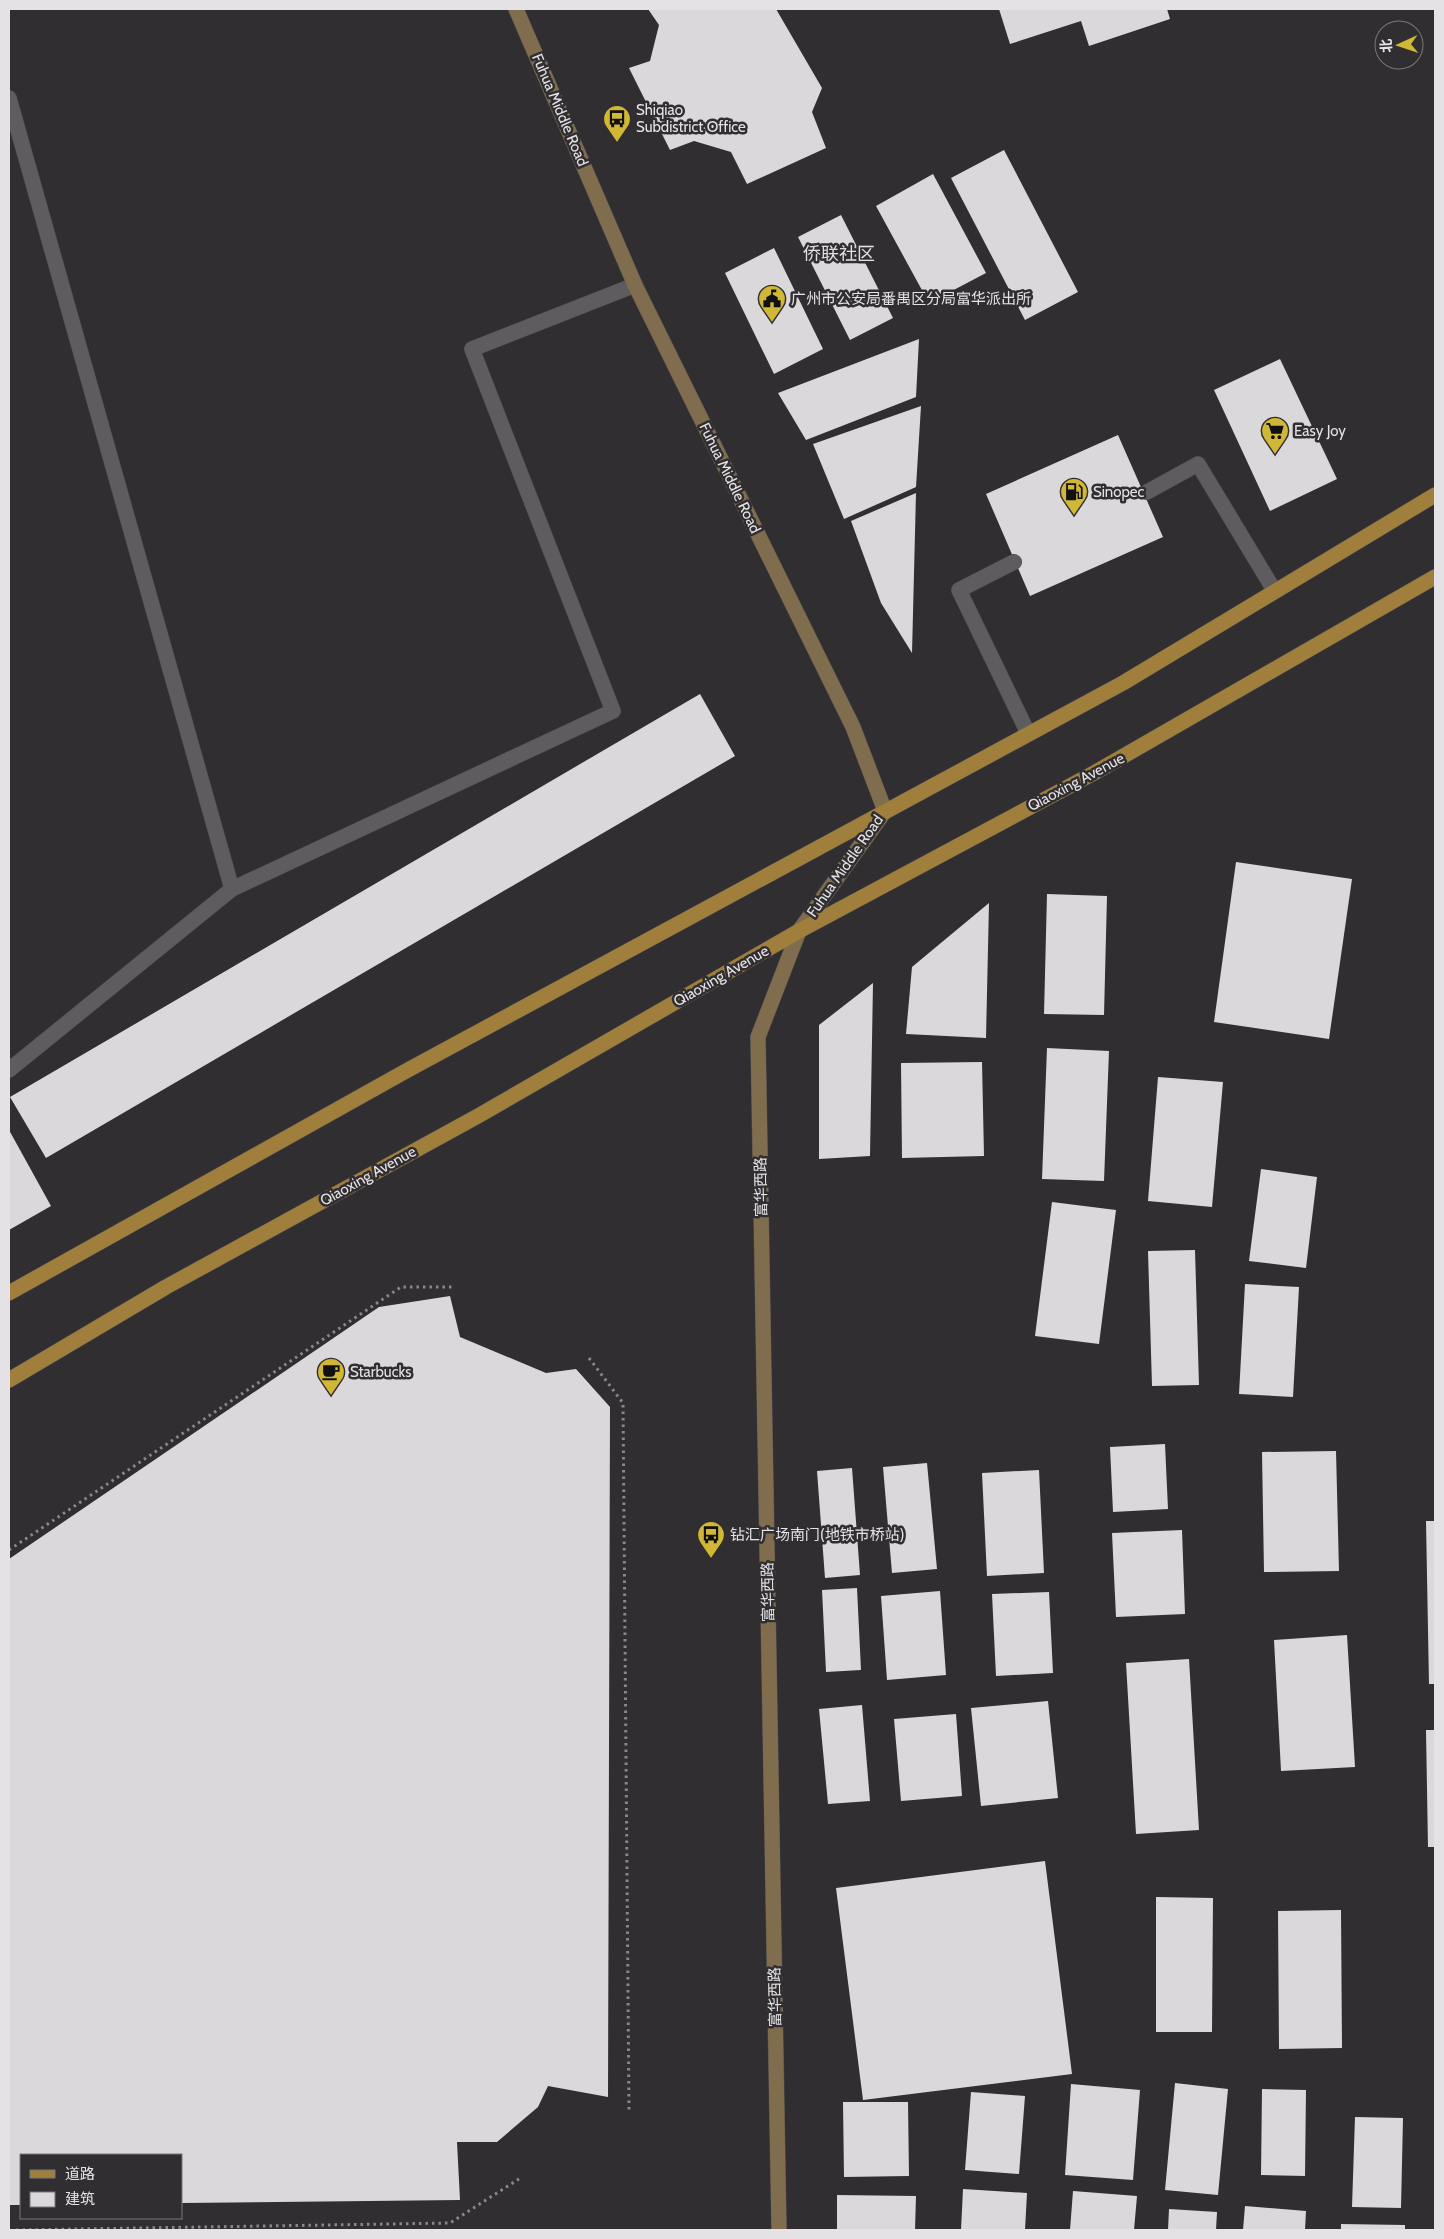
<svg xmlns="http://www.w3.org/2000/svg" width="1444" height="2239" viewBox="0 0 1444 2239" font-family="Cabin,'Noto Sans SC',sans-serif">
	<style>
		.building { fill: #dbd8dc }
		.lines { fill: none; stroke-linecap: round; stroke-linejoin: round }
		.lane-casing { stroke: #4e4b4e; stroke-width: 16 }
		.street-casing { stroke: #4e4b4e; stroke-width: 16 }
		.secondary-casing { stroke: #4e4b4e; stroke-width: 16 }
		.primary-casing { stroke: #4e4b4e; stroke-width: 16 }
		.path { stroke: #8a878a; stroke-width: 3; stroke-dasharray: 2.5 4; stroke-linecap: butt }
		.lane { stroke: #5f5c5f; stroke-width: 15 }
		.street { stroke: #5f5c5f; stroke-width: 15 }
		.secondary { stroke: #7f6d4d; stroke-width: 15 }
		.primary { stroke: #9f7f3b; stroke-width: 15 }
		.labels { text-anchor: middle; stroke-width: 5; stroke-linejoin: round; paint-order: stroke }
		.street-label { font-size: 15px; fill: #e4e2e4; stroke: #312e31 }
		.poi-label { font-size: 15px; fill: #e4e2e4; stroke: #312e31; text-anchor: start }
		.quarter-label { font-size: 18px; fill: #e2dee2; stroke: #312e31 }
	</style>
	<rect width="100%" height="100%" fill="#312e31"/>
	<path class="building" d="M648,9h128l46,79 -10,24 14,36 -79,36 -16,-32 -37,-11 -24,9 -41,-82 21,-7 9,-36z
		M999,9h168l3,10 -81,27 -8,-25 -71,23z
		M1004,150l74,142 -53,28 -74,-142z
		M933,174l53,99 -57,30 -53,-97z
		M841,215l52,103 -43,22 -52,-103z
		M774,248l49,101 -49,25 -49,-101z
		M919,339l-3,58 -110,43 -28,-47z
		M1280,359l57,120 -67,32 -56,-121z
		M921,406l-5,81 -72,32 -31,-75z
		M1118,435l45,102 -133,59 -44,-102z
		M916,493l-4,160 -31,-50 -30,-82z
		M700,694l35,62 -689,402 -36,-61z
		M1236,862l116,17 -23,160 -115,-17z
		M1047,894l60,2 -3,119 -60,-1z
		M989,903l-3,135 -80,-4 6,-67z
		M873,983l-3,173 -51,3v-134z
		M1047,1048l62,3 -5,130 -62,-2z
		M982,1062l2,94 -82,2 -1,-95z
		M1158,1077l65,5 -11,125 -64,-6z
		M9,1130l42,76 -42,24z
		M1261,1169l56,8 -11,91 -57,-7z
		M1052,1202l64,8 -17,134 -64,-8z
		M1195,1250l4,135 -47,1 -4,-135z
		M1245,1284l54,3 -6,110 -54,-3z
		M450,1296l10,41 86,36 30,-4 34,38 -2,690 -60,-11 -10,21 -41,35h-40l3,58 -279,3v-48h-160v50h-12v-646l370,-252z
		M1165,1444l3,65 -55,3 -3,-65z
		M1336,1451l3,120 -75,1 -2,-120z
		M927,1463l10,106 -45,4 -9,-106z
		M852,1468l8,107 -35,3 -8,-107z
		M1039,1470l5,103 -57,3 -5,-103z
		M1426,1521h9v163h-6z
		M1182,1530l3,84 -69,3 -4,-84z
		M857,1588l4,82 -35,2 -4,-82z
		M940,1591l6,84 -59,5 -6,-84z
		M1049,1592l4,81 -57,3 -4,-82z
		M1347,1635l8,132 -74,4 -7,-131z
		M1189,1659l10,171 -63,4 -10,-171z
		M1048,1701l10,97 -77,8 -10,-98z
		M862,1705l8,96 -42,3 -9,-95z
		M956,1714l6,82 -61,5 -7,-82z
		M1426,1730h9v117h-7z
		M1045,1861l27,213 -209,26 -27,-212z
		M1156,1897l57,1 -1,134h-56z
		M1341,1910l1,138 -63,1 -1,-138z
		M1175,2083l53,6 -10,106 -53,-5z
		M1071,2084l69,6 -7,90 -68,-5z
		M1262,2089l44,1 -1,86 -44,-1z
		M971,2092l54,4 -6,78 -54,-4z
		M843,2102h65l1,74 -65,1z
		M1355,2117l48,1 -2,90 -49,-1z
		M963,2189l64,4 -2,37h-64z
		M1073,2191l64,5 -3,34h-64z
		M837,2195l79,1 -1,34h-78z
		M1245,2206l61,5 -1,19h-62z
		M1169,2209l48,3 -1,18h-48z
		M1341,2224l64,1v5h-64z"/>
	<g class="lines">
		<defs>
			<path id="lane" d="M1147,492l51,-28 76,126
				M1014,562l-55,28 69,143"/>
			<path id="street" d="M9,98l223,791
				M9,1070l223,-181 381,-178 -141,-362 163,-64"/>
			<path id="secondary" d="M516,9l119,276 218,442 32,84 -86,120 -41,106 21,1193"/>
			<path id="primary" d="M9,1293l397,-222 717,-388 312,-188
				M9,1380l157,-93 312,-171 321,-185 295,-158 341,-196"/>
		</defs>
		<use href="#lane" class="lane-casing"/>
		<use href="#street" class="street-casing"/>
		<use href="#secondary" class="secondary-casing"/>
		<use href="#primary" class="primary-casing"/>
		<path class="path" d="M589,1358l34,45 6,708
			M9,1550l392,-263h52
			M16,2230l434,-7 72,-46"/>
		<use href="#lane" class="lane"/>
		<use href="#street" class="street"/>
		<use href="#secondary" class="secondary"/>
		<use href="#primary" class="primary"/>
	</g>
	<defs>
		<symbol id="bus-pin" viewBox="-11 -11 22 30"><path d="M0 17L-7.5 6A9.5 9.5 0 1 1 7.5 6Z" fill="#d0b736" stroke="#312e31"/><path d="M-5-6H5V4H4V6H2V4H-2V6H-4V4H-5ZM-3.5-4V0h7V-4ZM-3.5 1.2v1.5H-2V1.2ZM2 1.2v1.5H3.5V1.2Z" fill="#111"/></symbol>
		<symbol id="civic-pin" viewBox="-11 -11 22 30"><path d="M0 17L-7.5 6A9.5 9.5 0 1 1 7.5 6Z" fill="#d0b736" stroke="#312e31"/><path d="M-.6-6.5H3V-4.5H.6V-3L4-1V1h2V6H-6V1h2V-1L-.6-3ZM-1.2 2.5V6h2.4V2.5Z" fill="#111"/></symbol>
		<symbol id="supermarket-pin" viewBox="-11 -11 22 30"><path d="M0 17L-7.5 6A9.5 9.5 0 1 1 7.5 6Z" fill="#d0b736" stroke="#312e31"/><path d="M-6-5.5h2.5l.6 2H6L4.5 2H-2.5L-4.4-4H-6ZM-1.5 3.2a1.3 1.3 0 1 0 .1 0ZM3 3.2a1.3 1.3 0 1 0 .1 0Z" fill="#111"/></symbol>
		<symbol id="fuel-pin" viewBox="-11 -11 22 30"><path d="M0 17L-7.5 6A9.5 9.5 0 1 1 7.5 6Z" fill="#d0b736" stroke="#312e31"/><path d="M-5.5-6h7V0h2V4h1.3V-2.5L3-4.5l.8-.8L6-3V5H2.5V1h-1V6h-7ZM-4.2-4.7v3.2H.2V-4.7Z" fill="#111"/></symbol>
		<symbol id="cafe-pin" viewBox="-11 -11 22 30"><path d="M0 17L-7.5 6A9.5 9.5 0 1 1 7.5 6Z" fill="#d0b736" stroke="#312e31"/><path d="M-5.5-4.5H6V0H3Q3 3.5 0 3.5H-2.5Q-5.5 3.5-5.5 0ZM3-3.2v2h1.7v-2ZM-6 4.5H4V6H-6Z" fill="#111"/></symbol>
	</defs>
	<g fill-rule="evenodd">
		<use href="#bus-pin" x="601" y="103" width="32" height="43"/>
		<use href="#civic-pin" x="756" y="283" width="32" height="43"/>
		<use href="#supermarket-pin" x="1259" y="415" width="32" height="43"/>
		<use href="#fuel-pin" x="1058" y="476" width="32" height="43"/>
		<use href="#cafe-pin" x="315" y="1356" width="32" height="43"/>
		<use href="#bus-pin" x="695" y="1519" width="32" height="43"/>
	</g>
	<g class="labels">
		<g class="street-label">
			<text transform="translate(560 110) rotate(67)" y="5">Fuhua Middle Road</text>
			<text transform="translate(730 478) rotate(64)" y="5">Fuhua Middle Road</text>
			<text transform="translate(1076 782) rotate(-28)" y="5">Qiaoxing Avenue</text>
			<text transform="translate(845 866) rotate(-55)" y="5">Fuhua Middle Road</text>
			<text transform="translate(721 976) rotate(-30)" y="5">Qiaoxing Avenue</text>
			<text transform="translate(368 1176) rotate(-29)" y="5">Qiaoxing Avenue</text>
			<text transform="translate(761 1187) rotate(-91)" y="5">富华西路</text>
			<text transform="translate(768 1592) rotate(-91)" y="5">富华西路</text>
			<text transform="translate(775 1997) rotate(-91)" y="5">富华西路</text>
		</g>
		<g class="poi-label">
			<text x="636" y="115">Shiqiao<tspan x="636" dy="17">Subdistrict Office</tspan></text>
			<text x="791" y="304">广州市公安局番禺区分局富华派出所</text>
			<text x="1294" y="436">Easy Joy</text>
			<text x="1093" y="497">Sinopec</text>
			<text x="350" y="1377">Starbucks</text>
			<text x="730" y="1540">钻汇广场南门(地铁市桥站)</text>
		</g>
		<g class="quarter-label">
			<text x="839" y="260">侨联社区</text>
		</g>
	</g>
	<rect width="1444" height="2239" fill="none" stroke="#e4e2e4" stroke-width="20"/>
	<rect x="20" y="2154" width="162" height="65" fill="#312e31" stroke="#797679"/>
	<rect x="30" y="2170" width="25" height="8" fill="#9f7f3b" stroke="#797679"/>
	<text x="65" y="2179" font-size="15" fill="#e4e2e4">道路</text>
	<rect x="30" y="2192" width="25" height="15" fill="#dbd8dc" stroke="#797679"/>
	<text x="65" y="2204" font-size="15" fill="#e4e2e4">建筑</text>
	<g transform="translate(1399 45) rotate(267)"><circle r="24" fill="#312e31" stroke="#797679"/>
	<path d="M0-4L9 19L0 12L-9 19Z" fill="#d0b736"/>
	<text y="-8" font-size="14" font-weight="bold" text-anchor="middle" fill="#e4e2e4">北</text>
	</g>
</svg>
